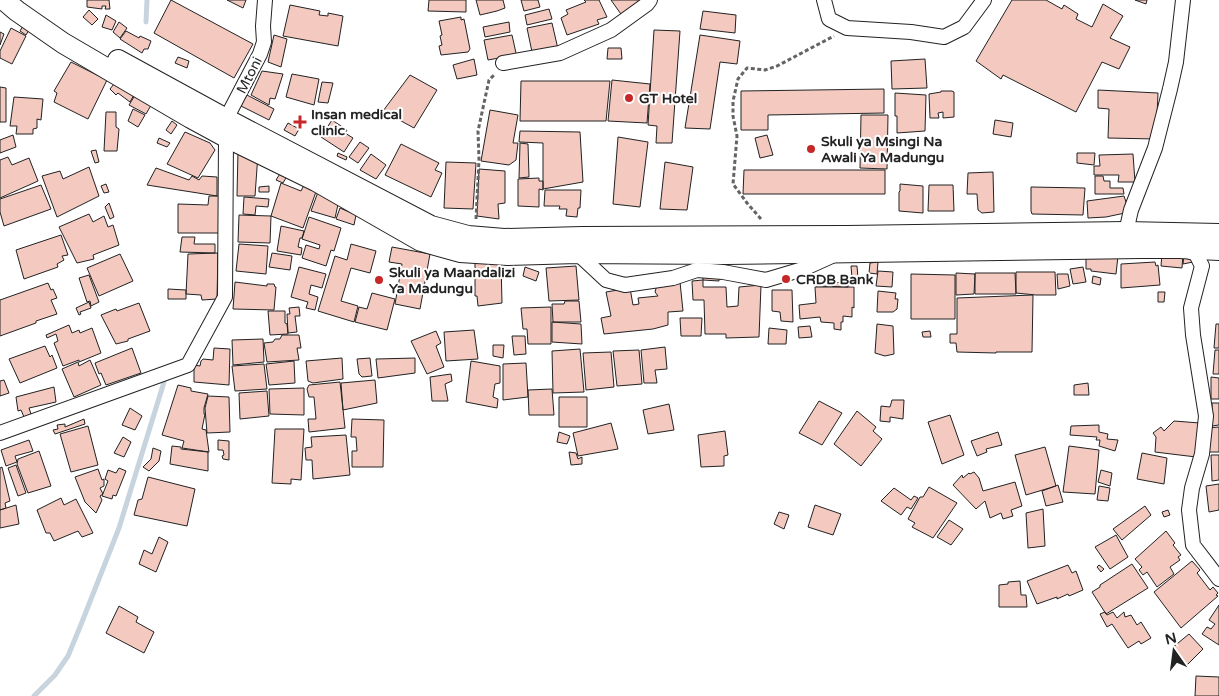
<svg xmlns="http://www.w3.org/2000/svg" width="1219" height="696" viewBox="0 0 1219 696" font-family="'Varela Round',sans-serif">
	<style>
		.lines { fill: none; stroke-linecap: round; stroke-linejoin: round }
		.stream { stroke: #c7d3dd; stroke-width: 5 }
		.building { fill: #f3c9c0; stroke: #222 }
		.street-casing { stroke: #222; stroke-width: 16 }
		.secondary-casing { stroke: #222; stroke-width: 22 }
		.path { stroke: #646464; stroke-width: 3; stroke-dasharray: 4 2.5; stroke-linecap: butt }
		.street { stroke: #fff; stroke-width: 14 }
		.secondary { stroke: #fff; stroke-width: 20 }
		.poi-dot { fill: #c62828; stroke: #fff; stroke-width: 2 }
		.labels { text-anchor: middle; stroke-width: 4; stroke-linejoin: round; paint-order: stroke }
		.street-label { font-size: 14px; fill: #222; stroke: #fff }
		.poi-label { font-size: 14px; font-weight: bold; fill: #222; stroke: #fff; text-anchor: start }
	</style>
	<rect width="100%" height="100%" fill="#fff"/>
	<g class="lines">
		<path class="stream" d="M146,22l1,-22
			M34,696l21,-21 13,-19 12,-29 39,-99 45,-146"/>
	</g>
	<path class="building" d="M87,0h22l1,9h-5l1,-3h-4v3l-15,-2z
		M171,0l82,44 -19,34 -80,-45z
		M227,0h19l-3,8z
		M429,0h37v12l-38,-1z
		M476,0h27l2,8 -8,3 -17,4z
		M521,0h17l2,7 -16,4z
		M584,0h15l8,17 -10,3 2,4 -32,11 -6,-17 7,-4 -2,-4 20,-8z
		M611,0h33l-21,17z
		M1012,0h34l16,9 2,-4 14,9 -2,5 16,8 11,-23 20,12 -13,22 20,9 -11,22 -17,-7 -26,50 -73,-37 -2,4 -25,-18z
		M1135,0h12l-1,4z
		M290,5l30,6 -1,4 9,1v-3l15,3 -5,30 -55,-10z
		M549,9l3,10 -25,6 -2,-10z
		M89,10l9,9 -6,6 -9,-8z
		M703,11l33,4 -1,18 -35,-4z
		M106,15l10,6 -4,9 -10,-3z
		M461,17v3l3,-1 6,30 -2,3 -27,3 -2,-9 3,-1 -2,-9 2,-1 -3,-14z
		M119,22l8,6 -7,10 -7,-6z
		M509,22l1,10 -25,5 -2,-10z
		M552,23l6,26 -26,3 -5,-24z
		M24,24l6,4 -4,7 -6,-4z
		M11,28l15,8 -14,28 -12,-6v-7z
		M654,30l26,1 -8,112h-16l1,-17 -9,-1z
		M126,31l13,7 1,-2 11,5 -3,8h-4l-2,4 -22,-14z
		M0,32l4,2 -4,11z
		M274,35l13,4 -6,28 -13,-5z
		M512,35l4,18 -1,2 -27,5 -4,-20z
		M700,35l40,6 -3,23 -17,-2 -10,67 -25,-1z
		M608,48h13l1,11h-15z
		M178,57l11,4 -2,7 -12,-5z
		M474,59l3,16 -20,4 -4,-14z
		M925,59l2,29 -35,1 -1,-28z
		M71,62l36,18 -19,39 -34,-17 3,-9 -3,-2z
		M262,71l21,3 -8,25 -5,-1 -1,7 -18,-10z
		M292,74l27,5 -5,26 -28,-8z
		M410,75l27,15 -23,38 -31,-17z
		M117,80l19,11 -6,11 -12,-9 -2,2 -6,-6z
		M612,80l38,4 -3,39 -39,-2z
		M521,81h89l-4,40h-86z
		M322,82l11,1 -5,20 -10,-1z
		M0,87l6,1v34h-6z
		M884,89v24l-116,2v15h-27v-39z
		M1098,90l60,3 -2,46 -48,-1 1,-29 -11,-1z
		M941,91h11l2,1v25l-11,1v-6l-5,1 1,5h-9l-1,-24 12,-2z
		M137,92l17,8 -8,14 -17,-9z
		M895,93l31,2 -1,36 -28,2v-17h-2z
		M245,94l29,15 -5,11 -30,-15z
		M14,97l29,2 -2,21 -4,-1v9l-4,1v5h-17l1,-8h-7z
		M133,109l12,6 -7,12 -10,-6z
		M490,110l28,5 -5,28h5l-2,17 -7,5 -28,-4z
		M106,112h10v15l3,2 -2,22h-13z
		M861,115h27l-1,54 -27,-1z
		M332,120l15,10 -2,3 8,5 -9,14 -23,-15z
		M995,120l18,3 -2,14 -18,-3z
		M172,121l5,4 -6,9 -5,-4z
		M288,123l11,6 -4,7 -11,-6z
		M520,131l60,1 3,50 -40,7v-46l-24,-1z
		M185,132l25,11 5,7 -17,28 -31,-14z
		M13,135l3,12 -16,6v-13z
		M767,135l6,20 -13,3 -5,-20z
		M618,137l30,5 -8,65 -27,-3z
		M159,138l11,5 -3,4 -10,-4z
		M360,142l9,6 -11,15 -9,-6z
		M520,143l8,1 1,33 -10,1z
		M401,144l38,19 -4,7 7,3 -11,24 -46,-22z
		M96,150l3,12 -4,1 -4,-12z
		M238,151l20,3 -3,42h-18z
		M338,153l9,4 -1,3 -9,-4z
		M1077,153h18l-1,12 -17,-2z
		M371,154l15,11 -10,14 -16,-9z
		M1133,154l2,28h-17l1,-7h-25v-9h6l-1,-11z
		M8,157l4,8 17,-7 9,23 -38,17v-38z
		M446,162l30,1 -3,46 -29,-1z
		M665,162l28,5 -6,43 -27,-1z
		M89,167l10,29 -42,21 -15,-41 18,-5 3,8z
		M156,168l33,12 3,-4 7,4 3,-4 15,1v19l-70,-11z
		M479,169l26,2v32l-7,1 1,15 -22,-3z
		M744,170h141v24h-142z
		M281,172l6,4 -4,7 -7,-3z
		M993,172l1,40 -12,1 -4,-3 -1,-16h-10l1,-21z
		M1095,176h8l1,5h6v7h13l1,6h-29z
		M539,178v3h4v9l-4,-1v18l-21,-1v-27z
		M281,183l20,8 4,-8 12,6 -14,39 -32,-12z
		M106,184l3,8 -5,1 -3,-7z
		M900,184l23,2v27l-24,-2v-19l1,-1z
		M41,185l10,24 -47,17 -4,-14v-13z
		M929,185h24l1,26h-26z
		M269,186v6h-10v-5z
		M1031,187l54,1 -2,27 -51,-1 -1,-3z
		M545,190h36l-1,18h-2l-1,9 -11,-1 1,-7h-8l1,-3h-16z
		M318,192l21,8 -4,18 -24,-7z
		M209,196h11v37h-42v-29l30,1z
		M1124,196l4,12 -3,5 -19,4 -18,1 -1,-17z
		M244,197l25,2 -1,8 -12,-1 -1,9 -12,-1z
		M109,203l5,14 -4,2 -5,-12z
		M340,208l16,7 -2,10 -18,-6z
		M89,214l4,8 11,-6 4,11 5,-2 6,20 -26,10 1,4 -17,4 -18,-36z
		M239,215l32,1 -1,27 -32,-1z
		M309,217l32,11 -7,23 -3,-1 -5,16 -24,-8 4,-13 13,4 1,-4 -18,-6z
		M281,226l23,5 -2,7h-2l-2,9 4,1 -1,7 -24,-4z
		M61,235l7,20 -6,1 2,4 -7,4 1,3 -34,12 -8,-29z
		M182,237h13l-1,7h21v9l-35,-1z
		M239,244l29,2 -2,28 -30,-3z
		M351,244l25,7 -6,22 -19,-5 -10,33 17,5 -4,16 -36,-11 17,-55 12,4z
		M392,247l38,7 -10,55 -25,-5 7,-40 -13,-2z
		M218,253l-1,46 -15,1 -1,-5 -15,-1 2,-40z
		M272,253l20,3 -2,14 -21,-3z
		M1162,253l21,1 -1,14 -21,-2z
		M120,254l13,27 -34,15 -12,-28z
		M1192,255l1,7 -10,2 1,-8z
		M1086,256h32l-2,18 -25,-3v-2h-5z
		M475,262l26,1 1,40 -24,3 -1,-10h-2z
		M878,262l-1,12 -8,-1 1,-10z
		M1155,262l1,4 2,-1 2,20 -39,3v-24z
		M576,266l3,34 -30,1 -3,-33z
		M851,266h6l1,12h-6z
		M299,267l27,7 -4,14 -11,-3 -2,9 9,3 -3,13 -9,-2 2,-6 -17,-5z
		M525,267l14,5 -3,9 -13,-5z
		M1083,267l3,15 -13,2 -3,-15z
		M878,271l15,1 -1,15 -16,-1z
		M1016,272h39l1,23h-20l-20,-2z
		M703,273l16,1v7l-16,-1z
		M956,273l19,1 -1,20 -18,1z
		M975,273h40l1,21h-41z
		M911,274l44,1v44h-44z
		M1057,274h11l2,12 -12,3z
		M89,275l10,27 -8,4 -1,-5 -3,1 -8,-24z
		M816,275h13v8l19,-1v5l-32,-1z
		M1093,276l8,2 -1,7 -8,-2z
		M703,280v7h23l1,20 11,-1 1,-19 22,-2 -2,52 -33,1v-4h-21l-1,-34h-11l-1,-19z
		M235,282l32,4v-2h7l1,3h1l-2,23 -41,-1z
		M680,282l3,29 -15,1v13l-15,4 -49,5 -3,-16 10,-2 -5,-24 24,-4 3,17 6,-1 -1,-6 20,-2 -3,-4 2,-7z
		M48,283l3,7 2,-1 4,9 -6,2 6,14 -21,7v2l-36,13v-36z
		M815,287h39v21l-2,-1v10l-9,-1v6h-2v8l-7,-1v-6l-13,-1 -1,-5 -20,2 -1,-14 17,-2z
		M168,289l18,1v9h-18z
		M772,290h20l1,32 -12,-1 -1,-9 -8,-1z
		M878,291l18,2 -1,6h3l-1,10 -4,3h-16z
		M1158,292h7l-1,10h-6z
		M372,293l23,6 -8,31 -32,-8 4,-15 8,2z
		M1033,295l-1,57h-36v1l-39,-1 -1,-9h-6v-9h7v-36z
		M565,301h14l2,21h-28l-1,-18h12z
		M89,302l2,6 -11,4 1,2 -2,1 -3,-7z
		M139,303l11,28 -22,8v2l-12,3 -15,-29 15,-6 1,2z
		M299,307l1,9h-5l2,16 -9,1 -1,-19h3l-1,-6z
		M551,307v37h-23l-1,-15h-4l-2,-21z
		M268,311h17v12l2,1 1,10 -18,1z
		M680,318h22l-1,18h-20z
		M552,322l29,2 1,20 -30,-2z
		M877,324l16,2 1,28 -9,2 -10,-3z
		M1216,324h3v24h-5z
		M69,325l3,8 7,-3 1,3 12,-5 9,25 -22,9v-2l-16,6 -9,-23 4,-2 -2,-7 -9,4 -1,-3z
		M810,326l2,11 -13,1 -1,-11z
		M769,328l18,2 -1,14h-18z
		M474,330l4,29 -32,2 -2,-29z
		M436,331l5,12 -5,3 8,21 -17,7 -16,-33z
		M930,331l1,6h-8l-1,-5z
		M282,335h17l2,13h-4l2,12 -32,2 -3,-19 9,-1 2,-3h5z
		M512,336h13l1,18 -12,1z
		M263,339l1,23 -31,3 -1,-25z
		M493,345h11l-1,13 -10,-2z
		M45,346l5,11 2,-2 5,13 -37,15 -11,-24z
		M665,347l2,22 -12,1 2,13h-13l-3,-33z
		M132,348l9,25 -35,12 -5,-12 -2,1 -4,-11z
		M214,348l16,1 -1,36 -35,-3v-17l6,1 1,-5 2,-2 10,1z
		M580,349l4,43 -31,1 -1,-42z
		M639,350l3,34 -25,2 -4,-35z
		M1215,350h4v24h-6z
		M611,352l3,35 -28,3 -3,-37z
		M342,358l1,21 -30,4 -5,-2 -2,-20z
		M370,358l2,18 -10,1 -3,-3 -2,-15z
		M415,358v15l-37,5 -2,-19z
		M90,360l11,25 -27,12 -12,-28 16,-7 1,4z
		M294,361l1,22 -26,2 -3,-21z
		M471,361l29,5v17l-5,1 -2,13 5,2 -1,9 -31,-6z
		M526,363l2,34 -25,3v-36z
		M264,364l3,25 -32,2 -3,-25z
		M451,374l1,7 -7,3 3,17h-16l-2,-24z
		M1211,377l8,1v21h-8z
		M4,380l5,13 -9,3v-15z
		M375,380l2,23 -34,7 -2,-27z
		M340,382l5,46 -36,4 -1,-13h8l-2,-22h-5l-2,-8 2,-4z
		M1088,383l1,12h-15v-10z
		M178,385l13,3v3l17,3 -4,14v6h1l-3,15 4,1 3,22 -27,-4 2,-7 -22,-6z
		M54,387l2,15 -27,6 2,6 -7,3 -3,-7 -3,1 -2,-14z
		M304,388v27l-34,-1 -1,-25z
		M552,389l2,26h-25l-1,-25z
		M267,391l2,25 -29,3 -1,-26z
		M208,396l21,1 1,35 -23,1 -2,-25z
		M559,397h28v30h-28z
		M892,400h12l-1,19 -13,-2v5l-10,-1 1,-15 9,1z
		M819,401l23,12 -20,32 -23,-12z
		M1212,403h7v22l-7,1z
		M669,404l5,26 -26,4 -5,-24z
		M130,408l12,8 -7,14 -13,-5z
		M857,411l19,16 -3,4 9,8 -21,27 -27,-22z
		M950,415l14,40 -22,9 -14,-42z
		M84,419l1,5 -30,10 -2,-4 5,-1 -1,-4 8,-1v3z
		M352,419l32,1 -1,47h-31v-16h5l-1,-14h-5z
		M1174,421l26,2 -4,34 -41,-5 1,-15 -3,-4 8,-6 3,4z
		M611,423l7,26 -40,7 -5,-23z
		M1099,425v7l9,2 -1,5 11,1 -3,11 -16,-5 1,-6h-4l1,-3 -27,-2 1,-9z
		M88,426l10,39 -27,7 -11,-38z
		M1219,427v25h-12v-24z
		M275,429h29l-3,51 -10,-1v5l-19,-1z
		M725,431l3,24 -4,1v10l-23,1 -3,-32z
		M559,432l11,4 -3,8 -10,-2z
		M998,432l4,13 -16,4 1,3 -10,4 -6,-15z
		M346,435l4,40 -37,4 -1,-19h-6l-1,-12 7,-1 -1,-10z
		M123,437l8,5 -7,15 -10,-4z
		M29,440l4,11 -18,5 2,6 -11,4 -5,-16z
		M218,440l11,1v19l-6,-1 -1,-3 2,-1 -1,-5h-5z
		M172,446l9,1v2l27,3v19l-38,-7z
		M1069,446l30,4 -4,44 -32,-2z
		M1045,447l11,39 -30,9 -11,-40z
		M153,448l8,3 -2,10 -10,10 -6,-4 8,-8z
		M39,451l12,35 -23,7 -11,-29 1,-5z
		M569,452l7,1 2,6 4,-2v7l-11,1z
		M1142,453l25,5 -3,26 -27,-5z
		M1211,455h8v25l-7,1z
		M16,465l10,28 -8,3 -10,-28z
		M2,467l8,34 -5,2 1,5 -6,2v-42z
		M119,468l7,3 -10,25 -3,-1 -1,4 -10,-3 6,-15 -3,-2 3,-9 8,3z
		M98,469l4,11 2,-1v7l-4,2 3,6 -3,2 2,4 -6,13 -11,-11 -10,-25z
		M1101,470l11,3 -2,13 -12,-4z
		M974,472l5,6 4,13 32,-9 7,24 -11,4 2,6 -10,3 -2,-6 -11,5 -5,-17 -9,8 -23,-24 9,-10 1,3 6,-5 1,1z
		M148,477l47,12 -8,37 -53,-11 4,-15 4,-1z
		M1219,484v26l-10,2 -3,-26z
		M1058,485l5,17 -17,4 -4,-15z
		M1099,486l11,2 -2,13 -11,-1z
		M929,487l28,16 -24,35 -21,-11 3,-4 -7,-4 12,-22h3z
		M894,488l17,12 3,-4 4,2 -7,11 -4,-2 -6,8 -20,-14z
		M61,498l3,7 12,-6 17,34 -11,4 -4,-6 -24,10 -4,-8h-4l-9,-23z
		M16,505l3,19 -19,4v-18z
		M815,505l26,9 -8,21 -25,-8z
		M1145,506l6,9 -29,25 -9,-11z
		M1043,509l2,37 -17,2 -2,-35z
		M1168,510l2,5 -6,2 -2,-5z
		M779,512l10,3 -5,14 -10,-5z
		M949,520l14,9 -12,16 -14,-8z
		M1166,531l9,12 -2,2 8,10 -3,2 2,3 -10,7 4,7 -17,13 -10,-15 -4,3 -4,-5 3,-3 -7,-8z
		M1116,535l12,22 -18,12 -15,-22z
		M159,537l9,5 -12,30 -17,-8 5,-14 8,4z
		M1192,561l8,9 -3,3 13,17 3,-3 5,6 -2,2 2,1 -37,32 -27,-36z
		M1132,564l16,24 -42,26 -14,-22 8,-5v-2z
		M1068,565l4,8 4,-2 7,19 -14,6 -1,-2 -11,5v-2l-20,7 -10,-23z
		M1099,565l5,4 -3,3 -4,-5z
		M1020,581l1,14h5l1,12h-28v-22l9,-1v-2z
		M1219,605v40l-17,-11 5,-7 4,2 4,-5 -6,-4z
		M119,606l19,11 -2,5 18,10 -10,21 -38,-20z
		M1105,612l2,3 6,-3 4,6 7,-6 1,5 6,-2 6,10 4,-3 10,16 -10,6 -2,-3 -11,7 -16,-24 -5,3 -7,-13z
		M1189,634l14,15 -17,17 -14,-18z
		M1196,676l23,1v19h-24z"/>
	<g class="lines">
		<defs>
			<path id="street" d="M824,0l5,19 18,9 64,4 33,5 20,-10 20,-27
				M503,63l57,-10 51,-23 36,-26 3,-4
				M226,119l34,-65 4,-12 -1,-16 2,-26
				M1126,232l5,-22 24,-62 15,-59 6,-27 7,-62
				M1185,250l11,4 6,12 -11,42 2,27 13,81 -4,38 -10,34 -3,22 4,35 26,34
				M577,253l29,27 19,5 48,-7 24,-8 26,2 43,8 37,-11 31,-14
				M0,433l188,-68 37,-68 1,-160"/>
			<path id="secondary" d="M4,0l13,11 46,32 128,75 35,19 90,44 105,60 39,11 48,3 69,-2 149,1 415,-6h39l39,2
				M118,60l108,59 205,107 37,10 36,3 78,-2 265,-1 279,-4 93,2"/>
		</defs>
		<use href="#street" class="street-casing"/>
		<use href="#secondary" class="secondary-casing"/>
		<path class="path" d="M476,219l3,-60 -1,-28 11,-51 6,-6
			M761,219l-14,-16 -14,-19 4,-48 -4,-20v-15l5,-22 9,-11 18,2 12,-4 57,-30"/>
		<use href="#street" class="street"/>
		<use href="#secondary" class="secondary"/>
	</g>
	<g class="poi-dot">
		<circle cx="629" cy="98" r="5"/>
		<path d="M297.5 114.5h5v5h5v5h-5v5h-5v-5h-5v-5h5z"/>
		<circle cx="811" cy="149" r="5"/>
		<circle cx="786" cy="279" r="5"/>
		<circle cx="379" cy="280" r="5"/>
	</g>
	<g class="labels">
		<g class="street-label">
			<text transform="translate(249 75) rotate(-63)" y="5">Mtoni</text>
		</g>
		<g class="poi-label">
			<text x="639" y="103">GT Hotel</text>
			<text x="311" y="119">Insan medical<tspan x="311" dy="16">clinic</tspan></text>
			<text x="821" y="146">Skuli ya Msingi Na<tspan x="821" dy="16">Awali Ya Madungu</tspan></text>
			<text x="389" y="277">Skuli ya Maandalizi<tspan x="389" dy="16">Ya Madungu</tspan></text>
			<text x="796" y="284">CRDB Bank</text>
		</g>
	</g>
	<g transform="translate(1174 651) rotate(346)" stroke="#ffffff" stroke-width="4" paint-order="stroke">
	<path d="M0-4L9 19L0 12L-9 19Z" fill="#222222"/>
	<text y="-8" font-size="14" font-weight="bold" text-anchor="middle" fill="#222222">N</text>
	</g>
</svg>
